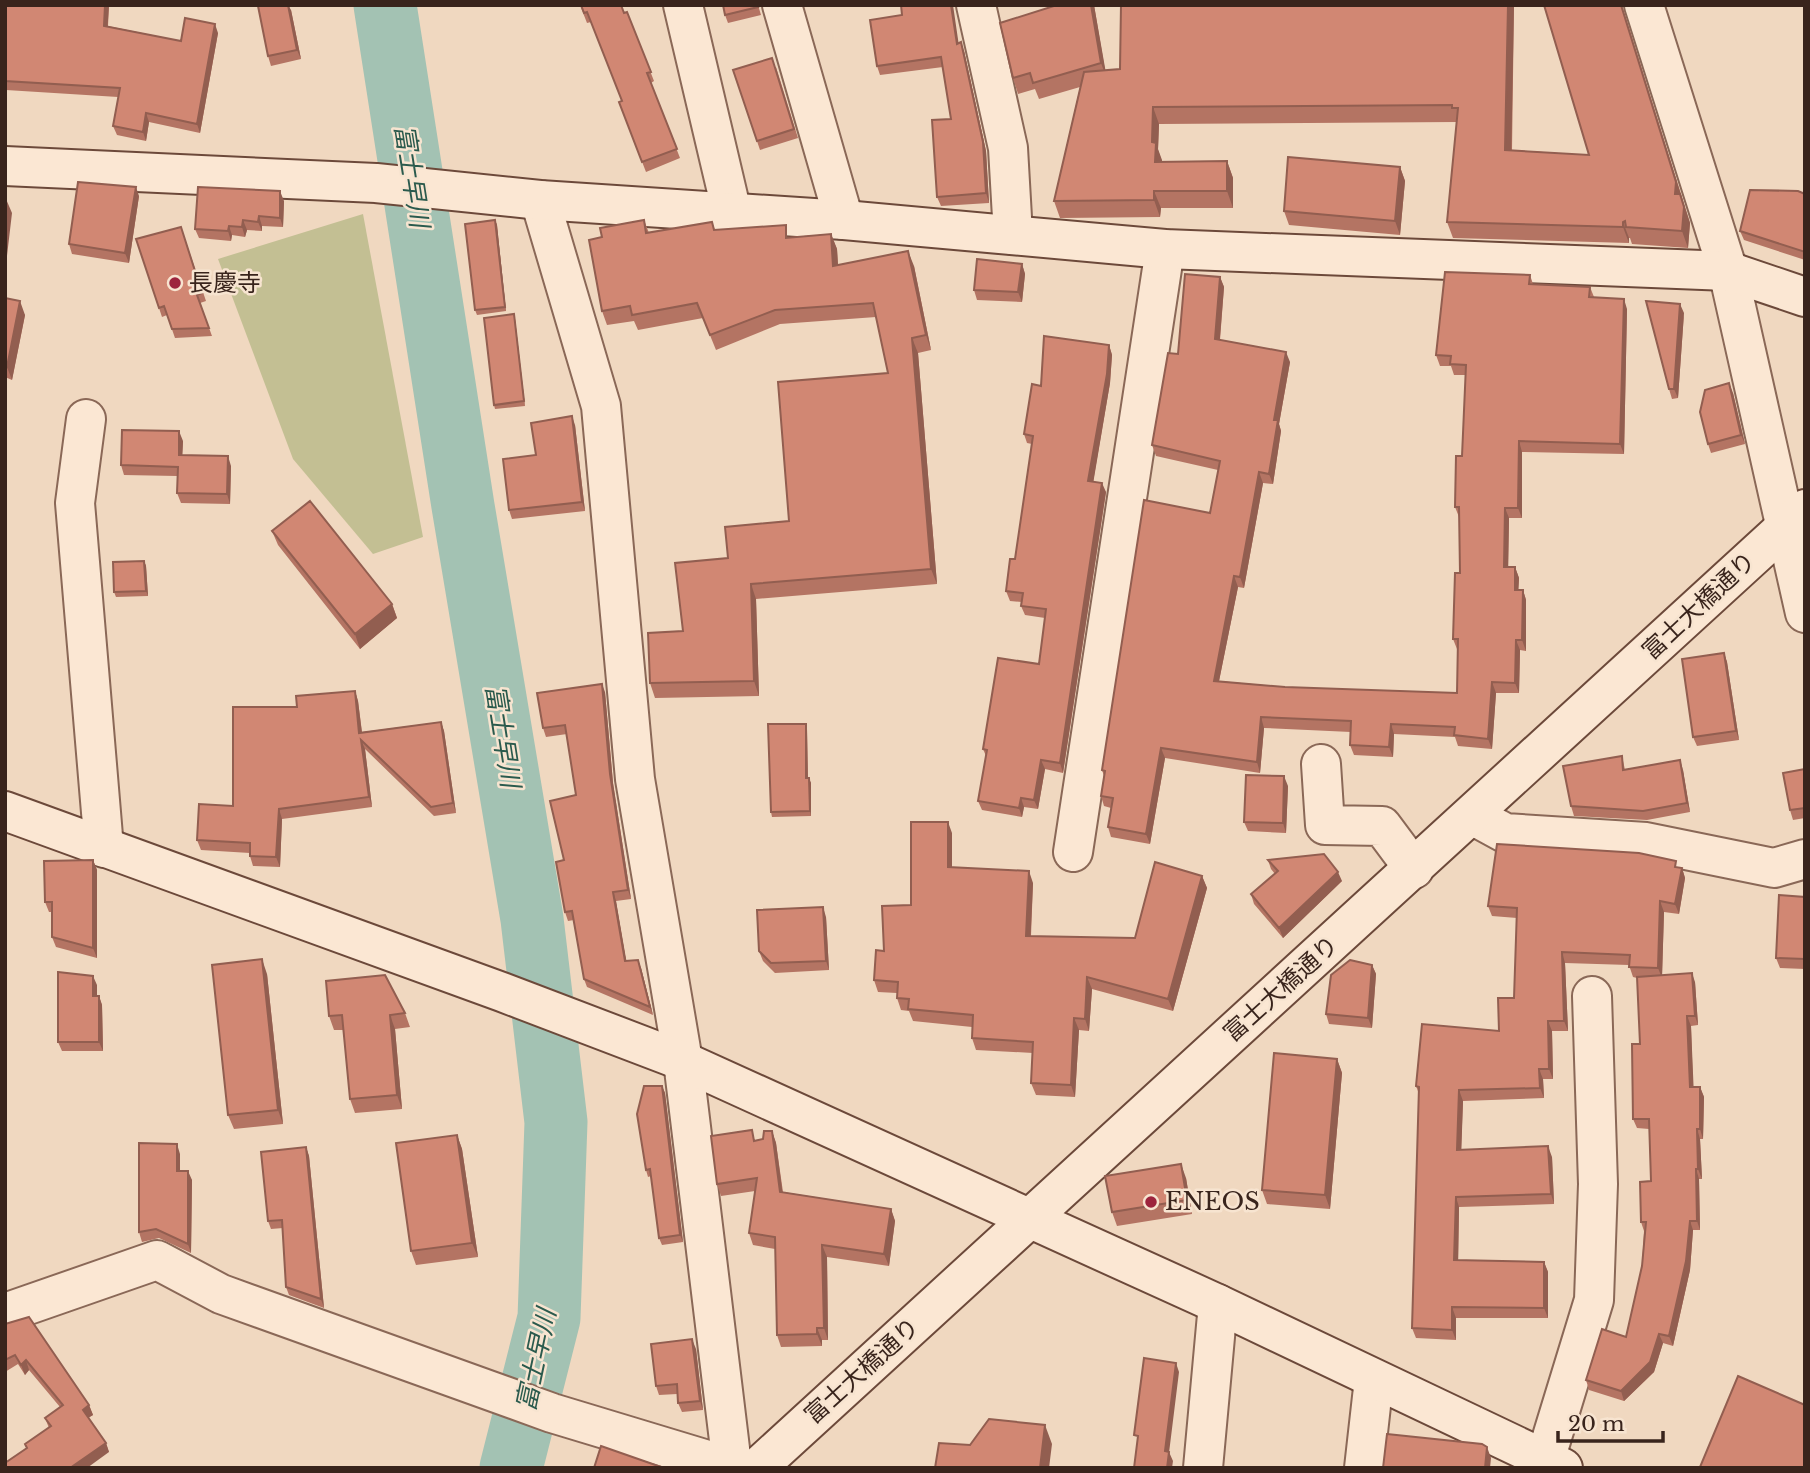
<svg xmlns="http://www.w3.org/2000/svg" width="1810" height="1473" viewBox="0 0 1810 1473" font-family="'Libre Baskerville','Noto Sans JP',serif">
	<style>
		.cemetery { fill: #c3bf93 }
		.lines { fill: none; stroke-linecap: round; stroke-linejoin: round }
		.river { stroke: #a3c2b3; stroke-width: 63 }
		.street-casing { stroke: #8a6857; stroke-width: 42 }
		.secondary-casing { stroke: #6c493a; stroke-width: 42 }
		.street { stroke: #fbe7d3; stroke-width: 38 }
		.secondary { stroke: #fbe7d3; stroke-width: 38 }
		.wall { fill: #b47463 }
		.shaded-wall { fill: #925e50 }
		.building { fill: #d18773; stroke: #925e50; stroke-width: 2 }
		.poi-dot { fill: #9d243d; stroke: #f7e4d0; stroke-width: 2.5 }
		.labels { text-anchor: middle; stroke-width: 5; stroke-linejoin: round; paint-order: stroke }
		.poi-label { font-size: 24px; fill: #39241c; stroke: #f7e4d0; text-anchor: start }
		.street-label { font-size: 24px; fill: #39241c; stroke: #f7e4d0 }
		.water-label { font-size: 26px; font-style: italic; fill: #2a5a4d; stroke: #f7e4d0 }
	</style>
	<rect width="100%" height="100%" fill="#f0d8c0"/>
	<path class="cemetery" d="M363,214l60,323 -50,17 -80,-95 -75,-200z"/>
	<g class="lines">
		<path class="river" d="M385,5l78,501 69,413 24,203 -7,196 -38,150"/>
		<defs>
			<path id="street" d="M683,5l49,208
				M782,5l62,215
				M976,5l32,143 5,87
				M1644,5l84,266 77,342
				M540,200l61,206 34,373 48,282 49,404
				M86,419l-11,84 29,345
				M1321,764l4,61 57,1 32,43
				M1472,815l33,18 141,9 128,26 31,-9
				M1073,852l92,-603
				M5,1313l152,-53 64,34 331,119 182,55
				M1545,1460l49,-160 4,-116 -6,-188
				M1203,1468l15,-164
				M1364,1468l10,-89"/>
			<path id="secondary" d="M5,166l371,17 164,17 304,20 321,29 563,22 77,26
				M5,811l497,181 181,69 535,243 345,164
				M757,1468l1048,-959"/>
		</defs>
		<use href="#street" class="street-casing"/>
		<use href="#secondary" class="secondary-casing"/>
		<use href="#street" class="street"/>
		<use href="#secondary" class="secondary"/>
	</g>
	<path class="wall" d="M5,5h104l-1,21 73,15 37,-8 -18,100 -51,-11 -3,19 -29,-6 -4,-9 5,-29 -112,-7 -1,13z
		M580,5l44,8 3,-1 27,69 -3,2 29,75 -34,14 -27,-70 3,-1 -31,-79 -4,1z
		M758,5l3,10 -33,8 -3,-8z
		M1094,5l11,65 15,-1 394,-64 -2,145 77,5 -45,-150h78l68,218 -2,25 -56,-4 -2,-6h-1v5l-176,-5 -6,-16 10,-100 -298,2 -1,26 4,12 65,-1 6,17v30h-72l-1,9 -100,1 -6,-17 26,-114 -41,12 -4,-10 -17,5 -5,-16z
		M291,10l10,49 -30,7 -3,-10z
		M958,43l6,8 22,100 3,52 -48,3 -4,-9 14,-78 -8,-52 -63,8 -3,-9z
		M776,67l22,71 -38,12 -27,-80z
		M1400,167l5,14 -5,54 -111,-10 -5,-14z
		M1805,194v66l-61,-20 -4,-9z
		M139,196l-10,67 -57,-9 -3,-10z
		M284,201l-1,26 -21,-1v5l-15,-1 -2,7 -13,-2 -1,6 -32,-3 -4,-9z
		M495,220l2,5 9,86 -29,4 -2,-5z
		M644,220l5,13 63,-11 3,8 75,7 41,-3 6,15 1,17h76l17,84 -13,3 19,231 -181,15 3,97 -104,2 -5,-15 33,-52 45,-73 61,-37 99,-148 -12,-56 -96,7 -64,26 -13,-32 -65,12 -4,-9 -27,4 -5,-14z
		M181,227l25,74 -6,2 12,33 -37,2 -8,-23 -5,2 -26,-78z
		M1022,264l3,10 -3,28 -45,-2 -3,-10z
		M1530,275l3,9 57,3 4,10 33,12 -3,145 -102,-2v66h-13l-1,49h7l4,11 -1,12h5l3,10v51l-6,-1 -1,43h-23l-4,56 -34,-3 -3,-9 -61,-3 -1,23 -39,-2 -4,-10 1,-13 -87,-4 -4,45 -95,-15 -15,86 -39,-7 -3,-10 3,-19 -7,-2 -3,-10 3,-20 -2,-6 108,-257 8,-43 -62,-14 -4,-11 26,-91 42,-77 4,10 -4,53 70,22 -11,62 2,7 -8,53 -10,-1 -19,105 -6,-1 -19,94 66,6 172,6 1,-44h-1l-4,-10 7,-66 -1,-56 -4,-10 7,-51 4,-81h-12l-3,-9h-11l-4,-11z
		M5,298l20,17 -13,65 -7,-3z
		M1684,313l-6,85 -6,1 -3,-10z
		M514,314l1,5 10,87 -30,3 -1,-4z
		M1109,345l3,10 -2,28 -17,99 13,10 -43,281 -18,-4 -7,40 -14,-2 -2,10 -40,-7 -4,-9 8,-45 -3,-7 56,-85 6,-46 -20,-3 -4,-9 1,-4 -12,-1 -4,-10 9,-32 17,-115 -5,-1 -3,-9 17,-48z
		M1733,393l12,51 -34,9 -3,-9z
		M575,425l10,86 -73,8 -3,-9 27,-55z
		M183,441l-1,14 49,11 -1,38 -49,-1 -4,-10v-17l-53,-1 -3,-10z
		M272,531l120,73 5,14 -37,31 -82,-104z
		M144,561l2,5 2,30 -32,1 -2,-5z
		M1724,653l3,9 12,78 -42,6 -4,-9z
		M355,691l3,10 4,31 79,-10 3,9 12,82 -22,3 -69,-67 7,58 -90,12 -2,48 -27,-1 -3,-10v-3l-49,-3 -4,-10 36,-34 64,-99z
		M605,692l8,91 18,116 -15,2 10,60 15,7 12,47 -66,-28 -3,-8 -10,-59 -6,1 -3,-9 -1,-52 12,-65 -9,-61 -21,3 -3,-9z
		M806,724l1,5 1,49 3,5v33l-39,1 -1,-5z
		M1622,756l3,14h58l7,42 -43,8 -73,-4 -3,-10z
		M1805,769v49l-12,2 -3,-10z
		M1288,786l-2,47 -38,-2 -4,-9z
		M952,833v34l81,16 -2,53 104,2 67,-62 5,12 -34,123 -81,-22 -3,42 -10,-1 -4,67 -39,-2 -5,-12 2,-30 -57,-3 -4,-12v-11l-59,-6 -4,-10 -8,-1 -4,-12v-5l-19,-1 -4,-12 10,-29z
		M93,860l4,10v88l-41,-11 -4,-10v-25h-3l-4,-10z
		M1268,860l74,21 -59,57 -29,-34 -3,-10 24,-20 -4,-5z
		M1679,868h3l3,10 -6,36 -15,-2 -2,63 33,7 3,43 -7,1 2,61h7l4,10 -1,42h-3l2,40h-3l1,51h-7l-3,40 -17,76 -10,-3 -9,29 -30,29 -35,-11 -3,-10 40,-43 16,-71 2,-35 -3,-9 10,-41 -2,-52 -12,-1 -4,-9 7,-75 -3,-66 -4,-1 -4,-12 -64,-2 3,68h-16l1,48h-10l1,19 -81,3 -2,49 91,7 2,47 -95,3 -1,53 86,2 4,10v46h-92v22l-40,-2 -4,-10 7,-234 -3,-8 83,-55 15,-33 3,-80 -25,-2 -4,-10z
		M1805,897v72l-25,-1 -4,-10z
		M826,917l3,53 -54,3 -12,-12 -4,-10z
		M1372,965l4,9 -4,54 -43,-4 -3,-10z
		M267,974l16,150 -49,5 -6,-14z
		M97,985v11h2l3,9 1,46h-41l-4,-9z
		M405,1013l5,14 -15,2 7,80 -47,4 -5,-14 -6,-69h-10l-5,-14z
		M1337,1059l5,14 -12,136 -63,-5 -5,-14z
		M662,1086l3,7 18,149 -21,3 -3,-7 -8,-62 -3,1 -2,-7z
		M772,1131l4,12 7,49 108,17 4,12 -6,45 -62,-9 1,83h-6v6l-41,1 -4,-12 -2,-86 -22,-4 -4,-12 6,-42 -34,5 -4,-12 39,-44 7,-1z
		M457,1135l5,14 16,108 -62,8 -5,-14z
		M306,1147l3,9 15,152 -35,-13 -3,-8 -3,-59 -12,1 -3,-8z
		M180,1154v17l12,9 -1,73 -32,-15 -17,4 -3,-10z
		M1186,1178l6,36 -75,12 -5,-14z
		M5,1324l84,81 4,10 -5,3 18,25 3,9 -82,-3 -2,-5 24,-16 -4,-10 15,-11 -31,-37 -4,5 -7,-11 -13,8z
		M696,1349l7,61 -21,2 -4,-9 -1,-9 -18,1 -3,-9z"/>
	<path class="shaded-wall" d="M105,5h4l-2,30 -3,-9z
		M288,5l3,5 10,49 -4,-9z
		M951,5h2l7,48 -3,-9z
		M1091,5h3l13,74 -6,-16z
		M1508,5h6l-3,161 -6,-16z
		M1621,5l69,218 -2,25 -6,-17 -7,-37z
		M215,24l3,9 -18,100 -3,-9z
		M961,42l3,9 22,100 3,52 -3,-10z
		M1153,107l6,17 -1,25 4,11 -1,19 -6,-17 -3,-20z
		M146,113l3,9 -3,19 -3,-9z
		M1227,161l6,17v30l-6,-17z
		M1400,167l5,14 -5,54 -5,-14z
		M136,187l3,9 -10,67 -4,-10z
		M280,191l4,10 -1,26 -3,-9z
		M1154,191l7,17 -1,9 -6,-17z
		M6,199l6,14 -7,60v-63z
		M259,216l3,10v5l-4,-9z
		M243,220l4,10 -2,7 -3,-10z
		M495,220l2,5 9,86 -1,-4z
		M1623,222l6,16v5l-6,-16z
		M229,226l3,9 -1,6 -3,-10z
		M831,234l6,15 2,32 -6,-15z
		M908,251l6,15 17,84 -5,-15z
		M1022,264l3,10 -3,28 -4,-10z
		M1220,277l4,10 -5,62 -4,-10z
		M1624,299l3,10 -3,145 -4,-10z
		M20,301l5,14 -13,65 -5,-13z
		M1680,304l4,9 -6,85 -4,-9z
		M514,314l1,5 10,87 -1,-5z
		M912,338l6,15 19,231 -6,-15z
		M1109,345l3,10 -2,28 -18,107 -4,-9z
		M1286,352l4,10 -11,62 2,7 -8,53 -4,-10 5,-54z
		M1729,383l4,10 12,51 -4,-9z
		M572,416l3,9 10,86 -3,-9z
		M179,431l4,10 -1,24 -3,-10z
		M1519,441l3,11v66l-4,-10z
		M228,456l3,10 -1,38 -3,-10z
		M1259,472l4,11 -19,105 -4,-11z
		M1102,483l4,9 -43,281 -3,-10z
		M1505,508l4,10 -1,60 -4,-11z
		M144,561l2,5 2,30 -2,-5z
		M1515,567l4,11 -1,22 -3,-10z
		M1234,576l4,11 -21,104 -3,-10z
		M751,584l5,15 3,97 -5,-15z
		M1523,590l3,10v51l-4,-11z
		M392,604l5,14 -37,31 -5,-15z
		M1516,640l4,10 -1,43 -4,-10z
		M1724,653l3,9 12,78 -3,-9z
		M1492,682l4,11 -4,56 -4,-10z
		M602,684l3,8 8,91 18,116 -3,-9 -18,-116z
		M355,691l3,10 5,41 -4,-9z
		M1261,717l3,11 -4,45 -3,-11z
		M441,722l3,9 12,82 -3,-10z
		M806,724l1,5 1,54 -2,-5z
		M1391,724l3,10 -1,23 -4,-10z
		M361,740l4,9 7,58 -3,-10z
		M1161,748l4,10 -15,86 -4,-10z
		M1041,760l4,9 -7,40 -4,-9z
		M1680,760l3,10 7,42 -3,-9z
		M1284,776l4,10 -2,47 -3,-10z
		M809,778l2,5v33l-1,-5z
		M1021,798l3,9 -2,10 -3,-9z
		M279,809l3,10 -2,48 -4,-10z
		M948,822l4,11v46l-4,-12z
		M93,860l4,10v88l-4,-10z
		M1682,868l3,10 -6,36 -4,-10z
		M1029,871l4,12 -3,65 -4,-12z
		M1338,872l4,9 -59,57 -4,-10z
		M1202,876l5,12 -34,123 -5,-12z
		M613,892l3,9 12,69 -3,-9z
		M1660,901l4,11 -2,66 -4,-10z
		M823,907l3,10 3,53 -3,-9z
		M1562,952l3,11 3,68 -4,-10z
		M262,959l5,15 16,150 -5,-14z
		M638,960l3,8 12,47 -3,-8z
		M1372,965l4,9 -4,54 -4,-10z
		M1692,973l3,9 3,43 -3,-9z
		M93,976l4,9v20l-4,-9z
		M1087,977l5,12 -3,42 -4,-12z
		M99,996l3,9 1,46 -4,-9z
		M390,1015l5,14 7,80 -5,-14z
		M1687,1016l4,10 3,71 -4,-10z
		M1074,1018l5,12 -4,67 -4,-12z
		M1548,1021l4,10 1,48 -4,-10z
		M1337,1059l5,14 -12,136 -5,-14z
		M1539,1069l4,10 1,19 -4,-10z
		M662,1086l3,7 18,149 -3,-7z
		M1700,1087l4,10 -1,42 -3,-10z
		M1459,1090l4,11 -2,59 -4,-10z
		M1697,1129l3,10 2,40 -4,-10z
		M772,1131l4,12 8,61 -4,-12z
		M457,1135l5,14 16,108 -6,-14z
		M177,1144l3,10v26l-3,-9z
		M1548,1146l4,11 2,47 -3,-10z
		M306,1147l3,9 15,152 -3,-9z
		M1181,1164l5,14 6,36 -5,-14z
		M1696,1169l3,10 1,51 -3,-9z
		M188,1171l4,9 -1,73 -3,-9z
		M1456,1197l3,10 -1,63 -4,-10z
		M891,1209l4,12 -6,45 -5,-12z
		M1690,1221l3,9 -3,40 -17,76 -4,-10z
		M822,1245l5,12 1,83 -4,-12z
		M1544,1262l4,10v46l-4,-10z
		M1452,1307l4,11v22l-4,-10z
		M817,1328l5,12v6l-5,-12z
		M1659,1334l4,9 -9,29 -30,29 -3,-10z
		M692,1339l4,10 7,61 -3,-9z
		M26,1360l3,10 -4,5 -4,-10z
		M1176,1363l3,9 -11,89 -3,-10z
		M89,1405l4,10 -7,4 -3,-9z
		M1045,1425l7,19 -3,24h-9z
		M106,1443l3,9 -22,16h-17z
		M1487,1447l4,11 -1,10h-5z
		M1169,1452l4,9 -1,7h-5z"/>
	<path class="building" d="M5,5h100l-1,21 77,15 4,-23 30,6 -18,100 -51,-11 -3,19 -30,-6 7,-38 -115,-7z
		M263,5h25l9,45 -29,6 -10,-50z
		M581,5h40l3,8 3,-1 24,60 -4,1 30,76 -35,13 -23,-60 3,-1 -35,-89 -3,1z
		M723,5h34l1,2 -33,8z
		M901,5h50l6,39 4,-2 22,100 3,51 -49,4 -5,-77 19,-1 -10,-62 -64,9 -7,-46 32,-5z
		M1057,5h34l10,58 -68,20 -3,-10 -17,5 -13,-55z
		M1121,5h387l-3,145 84,5 -45,-150h77l55,177 -1,12h5l4,13 -2,24 -56,-4 -1,-6 -2,1v5l-176,-5 11,-114h-6v-3l-299,2 -1,35 4,1 -1,19 72,-1v30h-73v9l-100,1 30,-129 36,-3z
		M772,58l22,71 -37,12 -24,-71z
		M1288,157l112,10 -5,54 -111,-10z
		M78,182l58,5 -11,66 -56,-9z
		M198,187l82,4v27l-21,-2 -1,6 -15,-2 -1,7 -13,-1 -1,5 -33,-2z
		M1750,190l48,1 7,3v58l-65,-21z
		M495,220l10,87 -30,3 -10,-86z
		M644,220l2,13 66,-11 2,8 72,-5v13l45,-4 2,32 75,-15 18,84 -14,3 19,231 -180,15 3,97 -104,2 -2,-50 35,-2 -8,-68 53,-5 -3,-31 64,-6 -11,-139 110,-9 -15,-70 -98,7 -65,25 -13,-32 -65,12 -2,-9 -28,5 -13,-71 13,-3 -2,-9z
		M181,227l21,66 -5,2 12,33 -37,1 -8,-23 -5,2 -23,-69z
		M977,259l45,5 -4,28 -44,-2z
		M1445,272l85,3 -1,9 61,3 -1,10 35,2 -4,145 -101,-3 -1,67h-13l-1,59h11v23h8l-1,50h-6l-1,43 -23,-1 -4,57 -34,-4 1,-8 -64,-3 -2,23 -39,-2 1,-24 -90,-4 -4,45 -96,-14 -15,86 -38,-7 5,-29 -12,-2 4,-25 -3,-1 42,-270 66,13 10,-52 -68,-16 16,-92 10,1 7,-80 35,3 -5,62 71,13 -12,68h4l-9,54 -10,-2 -19,105 -6,-1 -20,105 71,6 172,6 1,-54h-5l2,-66h5l-1,-66h-4l1,-51h6l4,-91 -16,-1 1,-8 -15,-1z
		M5,298l15,3 -13,66 -2,-1z
		M1646,301l34,3 -6,85h-5z
		M514,314l10,87 -30,4 -10,-87z
		M1044,336l65,9 -2,29 -19,107 14,2 -42,280 -19,-3 -7,40 -13,-2 -2,10 -41,-7 9,-51 -4,-1 15,-91 41,6 7,-55 -25,-3 2,-13 -17,-2 4,-32h5l18,-123 -9,-2 8,-50 9,2z
		M1729,383l12,52 -33,9 -8,-32 5,-22z
		M572,416l10,86 -73,8 -6,-51 33,-4 -5,-32z
		M122,430l57,1v24l49,1 -1,38 -50,-1 1,-26 -57,-2z
		M310,501l82,103 -37,30 -83,-103z
		M144,561l2,30 -32,1 -1,-30z
		M1724,653l12,78 -43,6 -11,-78z
		M602,684l8,90 18,116 -15,2 12,69 13,-1 12,47 -66,-28 -12,-68 -7,1 -9,-50 8,-2 -14,-59 26,-6 -11,-70 -22,3 -6,-35z
		M355,691l4,42 82,-11 12,81 -22,4 -70,-67 8,57 -90,12 -3,48 -26,-1v-13l-53,-3 2,-36 34,2v-99h64l-1,-11z
		M768,724h38v54h3l1,33 -39,1z
		M1622,756l1,14 57,-10 7,43 -44,8 -72,-5 -8,-40z
		M1805,769v39l-15,2 -7,-37z
		M1246,775l38,1 -1,47 -39,-1z
		M911,822h37v45l81,4 -3,65 109,2 20,-76 47,14 -34,123 -81,-22 -2,42 -11,-1 -3,67 -40,-2 2,-41 -61,-4 1,-23 -65,-6 1,-10 -12,-1 1,-16 -24,-2 2,-30 8,1 -2,-45 29,-1z
		M1497,844l142,9 37,8 -1,6 7,1 -7,36 -15,-3 -2,67 -29,-1 1,-12 -68,-3 2,69h-16l1,48h-10l1,19 -81,2 -2,60 91,-4 3,48 -95,3 -2,63 90,2v46l-92,-1v23l-40,-2 7,-241 -3,-1 6,-62 77,7 -1,-33h16l3,-90 -29,-2z
		M1324,854l14,18 -59,56 -28,-34 27,-23 -10,-11z
		M93,860v88l-41,-11v-35h-7l-1,-41z
		M1779,895l26,2v62l-29,-1z
		M823,907l3,54 -55,2 -12,-12 -2,-41z
		M262,959l16,151 -50,5 -16,-150z
		M1350,960l22,5 -4,53 -42,-4 5,-39z
		M58,972l35,4v20h6v46h-41z
		M1692,973l3,43h-8l3,71h10v42h-3l1,40h-2l1,52h-7l-4,40 -17,75 -10,-2 -9,28 -29,29 -35,-11 16,-51 24,8 16,-71 4,-44h-5l-1,-40 11,-1 -2,-62h-16l-1,-75h8l-3,-67z
		M385,975l20,38 -15,2 7,80 -47,4 -8,-84 -13,1 -3,-35z
		M1274,1053l63,6 -12,136 -63,-5z
		M644,1086h18l18,149 -21,3 -9,-69 -4,1 -9,-56z
		M752,1130l2,11 9,-2 1,-8h8l8,61 111,17 -7,45 -62,-9 2,83h-7v6l-40,1 -2,-98 -26,-4 8,-55 -40,6 -6,-48z
		M457,1135l15,108 -61,8 -15,-108z
		M139,1143l38,1v27h11v73l-32,-15 -17,3z
		M306,1147l15,152 -35,-12 -4,-67 -14,1 -7,-69z
		M1181,1164l6,36 -75,12 -7,-36z
		M29,1317l60,88 -6,5 23,33 -36,25h-65v-5l22,-15 -2,-4 26,-18 -6,-8 18,-13 -37,-45 -5,5 -6,-10 -10,5v-36z
		M692,1339l8,62 -22,2 -1,-19 -21,2 -5,-42z
		M1144,1358l32,5 -11,88 4,1 -2,16h-33l4,-32 -4,-1z
		M1738,1376l67,29v63h-103l-2,-1z
		M989,1419l56,6 -5,43h-105l4,-25 31,2z
		M1387,1434l95,10 5,3 -2,21h-102z
		M601,1446l63,22h-70z"/>
	<g class="poi-dot">
		<circle cx="175" cy="283" r="7"/>
		<circle cx="1151" cy="1202" r="7"/>
	</g>
	<g class="labels">
		<g class="poi-label">
			<text x="189" y="291">長慶寺</text>
			<text x="1165" y="1210">ENEOS</text>
		</g>
		<g class="street-label">
			<text transform="translate(1699 606) rotate(-43)" y="8">富士大橋通り</text>
			<text transform="translate(1281 989) rotate(-42)" y="8">富士大橋通り</text>
			<text transform="translate(862 1371) rotate(-42)" y="8">富士大橋通り</text>
		</g>
		<g class="water-label">
			<text transform="translate(412 176) rotate(81)" y="9">富士早川</text>
			<text transform="translate(503 736) rotate(81)" y="9">富士早川</text>
			<text transform="translate(536 1360) rotate(-78)" y="9">富士早川</text>
		</g>
	</g>
	<rect width="1810" height="1473" fill="none" stroke="#39241c" stroke-width="14"/>
	<path d="M1558 1431v10h105v-10" fill="none" stroke="#39241c" stroke-width="3.5"/>
	<text x="1568" y="1431" font-size="21" fill="#39241c" stroke="#f7e4d0" stroke-width="5" paint-order="stroke">20 m</text>
</svg>
